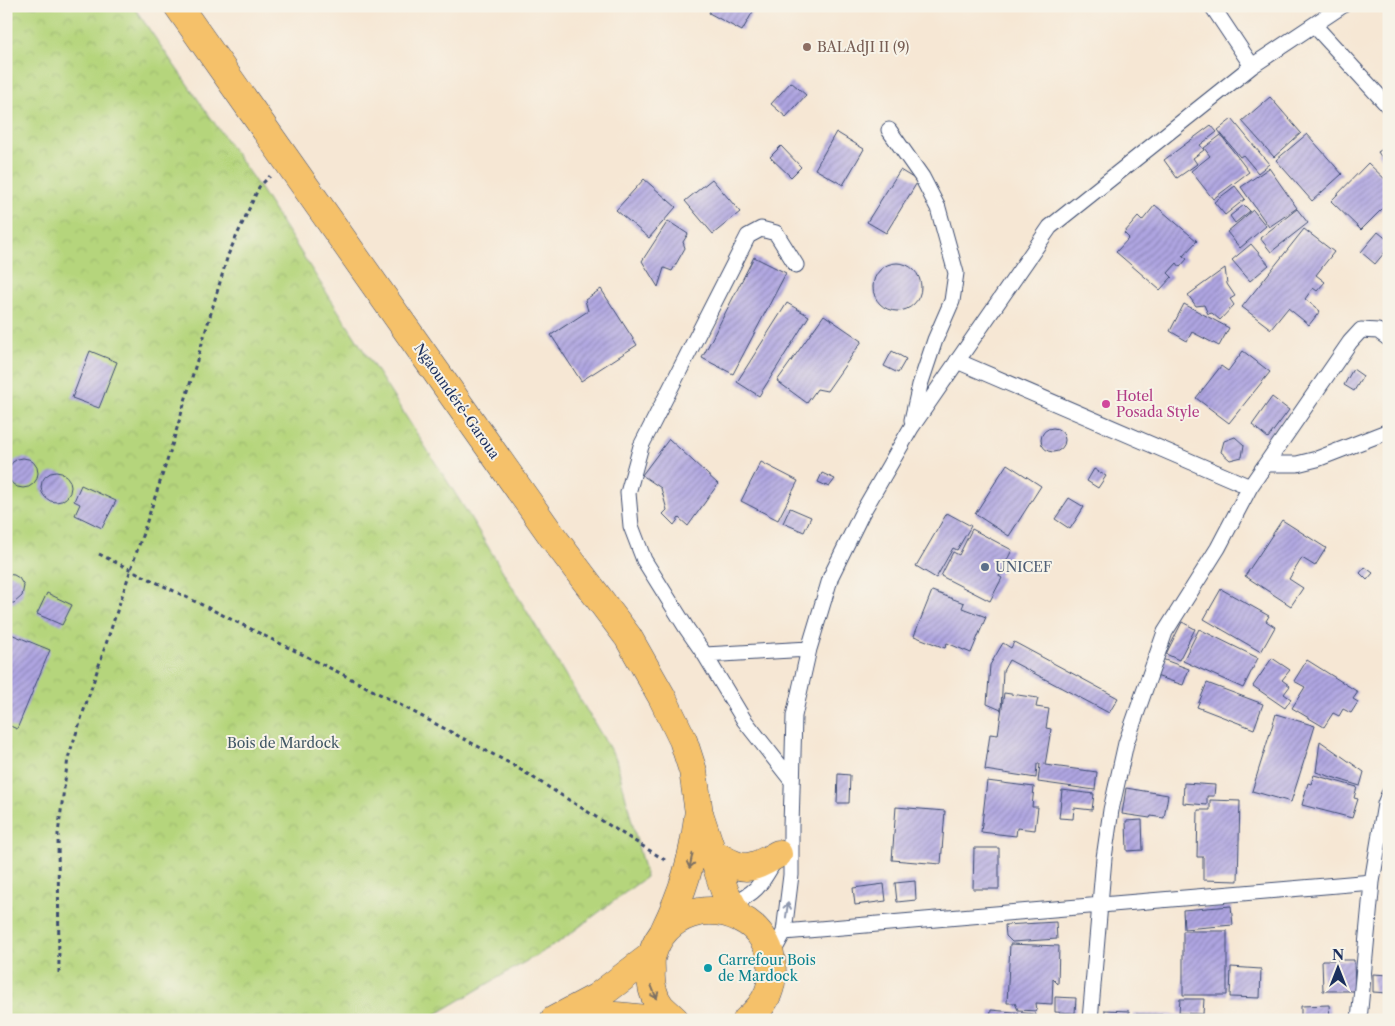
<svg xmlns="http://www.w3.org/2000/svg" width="1395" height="1026" viewBox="0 0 1395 1026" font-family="'Libre Caslon Text',serif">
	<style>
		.park { fill: url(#park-crowns); stroke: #68826d }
		.building { fill: url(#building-hatch) }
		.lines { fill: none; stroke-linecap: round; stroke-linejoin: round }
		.street-casing { stroke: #3c4b70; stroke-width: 17 }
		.highway-casing { stroke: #3c4b70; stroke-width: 29 }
		.path { stroke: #3c4b70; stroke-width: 3; stroke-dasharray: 4 4; stroke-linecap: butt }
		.street { stroke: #fff; stroke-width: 15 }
		.highway { stroke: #f5c16b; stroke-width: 28 }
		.oneway { stroke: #7d7164 }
		.oneway2 { stroke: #8d97ae }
		.education-dot { fill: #8d6e63; stroke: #f7f3e8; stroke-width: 2 }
		.hotel-dot { fill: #d1479c; stroke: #f7f3e8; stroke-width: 2 }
		.service-dot { fill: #5c6f8a; stroke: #f7f3e8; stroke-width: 2 }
		.culture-dot { fill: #0f9aa8; stroke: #f7f3e8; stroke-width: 2 }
		.labels { text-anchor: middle; stroke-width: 4; stroke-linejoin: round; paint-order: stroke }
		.education-label { font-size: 14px; fill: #785e54; stroke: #f7f3e8; text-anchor: start }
		.hotel-label { font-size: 14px; fill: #b23c85; stroke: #f7f3e8; text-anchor: start }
		.street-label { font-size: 14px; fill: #1b2f5e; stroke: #f7f3e8 }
		.service-label { font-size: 14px; fill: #4e5e75; stroke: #f7f3e8; text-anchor: start }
		.park-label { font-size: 14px; fill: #425866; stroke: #f7f3e8 }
		.culture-label { font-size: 14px; fill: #0d838f; stroke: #f7f3e8; text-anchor: start }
	</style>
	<defs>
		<pattern id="park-crowns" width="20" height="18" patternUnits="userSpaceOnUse" patternTransform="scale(1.25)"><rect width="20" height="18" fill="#b5d57c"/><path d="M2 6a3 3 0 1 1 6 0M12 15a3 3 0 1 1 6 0" fill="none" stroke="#9bb76e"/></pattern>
		<pattern id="building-hatch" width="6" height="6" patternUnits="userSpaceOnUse" patternTransform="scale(1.25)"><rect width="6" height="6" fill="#afa5e1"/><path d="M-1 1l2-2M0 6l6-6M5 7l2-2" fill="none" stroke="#8e87ba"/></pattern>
	</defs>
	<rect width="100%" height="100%" fill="#f7f3e8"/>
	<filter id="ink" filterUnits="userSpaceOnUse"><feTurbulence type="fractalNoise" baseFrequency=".02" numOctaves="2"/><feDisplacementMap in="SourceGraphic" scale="10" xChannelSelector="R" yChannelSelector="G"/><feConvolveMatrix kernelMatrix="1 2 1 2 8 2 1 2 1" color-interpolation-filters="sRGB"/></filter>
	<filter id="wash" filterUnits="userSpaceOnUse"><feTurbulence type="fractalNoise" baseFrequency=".0096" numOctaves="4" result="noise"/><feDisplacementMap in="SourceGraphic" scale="20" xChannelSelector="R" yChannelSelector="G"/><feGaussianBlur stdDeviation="1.12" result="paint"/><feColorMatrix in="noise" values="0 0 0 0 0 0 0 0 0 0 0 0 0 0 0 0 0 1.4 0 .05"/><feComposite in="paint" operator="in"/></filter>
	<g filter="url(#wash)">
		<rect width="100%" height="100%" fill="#f6e7d4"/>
		<path class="park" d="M6,6h127l126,181 208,325 149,247 30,118 -87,65 -133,78h-420z"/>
		<g id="blocks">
			<path class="building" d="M712,6h44l-14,25 -33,-18z
				M791,82l15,13 -20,22 -15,-13z
				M1270,97l31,36 -27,24 -32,-36z
				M1232,119l37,45 -11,9 -15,-18 -3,2 -22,-27z
				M1211,125l6,7 -17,13 4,5 -11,8 4,6 -20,14 -13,-18z
				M836,132l28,17 -21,36 -28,-16z
				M1307,134l35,40 -30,27 -36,-41z
				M1221,135l28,37 -36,27 -22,-28 19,-15 -6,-8z
				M1389,145v23l-11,-16z
				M781,146l20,21 -10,10 -21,-20z
				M1368,163l21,20v19l-28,28 -30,-29z
				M1269,168l28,40 -28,19 -28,-40z
				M900,170l18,11 -32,52 -19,-11z
				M644,179l32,28 -27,31 -33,-28z
				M712,179l28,33 -27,22 -28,-33z
				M1235,186l10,13 -20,16 -11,-13z
				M1155,205l42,36 -14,15 4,3 -7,8 -3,-4 -9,10 4,4 -12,13 -44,-38 13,-14 -5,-5 14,-16 4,4z
				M1244,205l6,6 -15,12 -5,-7z
				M1297,209l11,14 -37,29 -11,-14z
				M1253,210l13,16 -26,22 -13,-16z
				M668,221l20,13 -5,8 2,6 -13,23 -8,-3 -6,19 -16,-26z
				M1304,229l30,23 -18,23 9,7 -8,9 -4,-3 -8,11 15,12 -11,14 -21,-17 -17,21 -29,-22z
				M1378,232l11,9v6l-14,17 -14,-12z
				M1251,244l18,21 -19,16 -18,-21z
				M754,257l32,16 -53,101 -31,-16z
				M873 287a24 24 0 1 1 48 0a24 24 0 1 1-48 0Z
				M1225,268l2,16 8,12 -5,3 4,6 -14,15 -8,-7 -4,1 -4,-9 -8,1 -8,-11z
				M601,289l36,56 -56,36 -30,-46 37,-24 -3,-11z
				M787,303l22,13 -50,80 -22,-14z
				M1184,304l45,24 -10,18 -27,-14 -5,9 -17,-10z
				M824,315l38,26 -35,50 -10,-2 -10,14 -30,-22z
				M90,351l27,11 -18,46 -27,-10z
				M892,351l14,8 -8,14 -14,-7z
				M1243,351l27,21 -41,51 -33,-25 25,-32 7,5z
				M1353,369l10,7 -9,15 -10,-6z
				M1272,397l17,13 -21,28 -16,-13z
				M1041 440a12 12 0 1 1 24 0a12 12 0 1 1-24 0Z
				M1235,437l9,8 -2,12 -12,3 -9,-8 3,-11z
				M669,439l49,45 -30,42 -9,-8 -5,7 -11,-11 4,-4 -6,-22 -19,-13z
				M8 473a15 15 0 1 1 30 0a15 15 0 1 1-30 0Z
				M761,462l37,19 -20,39 -37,-19z
				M1007,464l34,22 -32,50 -34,-22z
				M1094,469l12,7 -8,12 -11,-7z
				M41 487a15 15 0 1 1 30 0a15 15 0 1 1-30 0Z
				M822,473l13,6 -6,8 -11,-5z
				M81,485l35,16 -14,27 -27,-13 5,-11 -6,-3z
				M1069,498l15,9 -14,22 -15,-10z
				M790,508l21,9 -7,15 -21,-9z
				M947,513l24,13 -14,24 -4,-2 -17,30 -20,-12z
				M1282,520l44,28 -11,18 -13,-8 -13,21 14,9 -12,18 -46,-30z
				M972,529l40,21 -13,26 3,2 -12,23 -49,-25 12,-24 6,3z
				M1365,567l8,6 -6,7 -7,-7z
				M6,574l8,1 5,3 5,8 -2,10 -8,7h-8z
				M1221,589l48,27 -3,5 9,6 -14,25 -57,-33z
				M932,591l32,12 -2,5 24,9 -15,36 -24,-10 -2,5 -31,-12z
				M47,593l25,12 -10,20 -25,-11z
				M1182,622l13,7 -16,31 -13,-6z
				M1199,629l59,29 -15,30 -60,-27z
				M6,632l44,18 -33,79 -11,-5z
				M1014,642l104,56 -9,15 -100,-53 -6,11 -2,39 -14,-6 3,-39 13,-22 8,5z
				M1272,658l18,12 -8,10 8,6 -6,8 7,5 -6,9 -32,-22z
				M1162,659l27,10 -6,16 -27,-9z
				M1307,660l51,32 -5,7 5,3 -7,11 -8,-4 -4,7 -6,-3 -9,14 -32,-19 13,-21 -11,-6z
				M1207,683l56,21 -9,25 -57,-22z
				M1004,693l34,5 -2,9 13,2 -3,19 5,1 -6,36 52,7 -2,18 -57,-8 2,-18h-3l-1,14 -51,-8 5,-36 8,1z
				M1276,714l39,12 -24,76 -39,-11z
				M1320,741l44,31 -4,14 -44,-14z
				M838,774l12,1 -1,28h-12z
				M1314,775l43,12 -3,11 4,1 -6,19 -50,-13 6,-22 3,1z
				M987,781l47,6 -2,20h6l-3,23 -18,-2 -1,8 -35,-4z
				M1184,783l31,2 -1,11h-7v9l-24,-2z
				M1126,788l42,7 -4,23 -13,-2 -1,2 -28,-4z
				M1062,790l32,4 -2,16 -18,-2 -1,11 -14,-1z
				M1210,800l30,1 -2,80 -35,-1v-23h-6l1,-47h12z
				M896,807l49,4 -4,53 -49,-4z
				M1142,820l1,30 -16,1 -1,-30z
				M974,848h25v41h-26z
				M915,881l1,19 -19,2 -2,-19z
				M884,884l2,17 -31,4 -2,-17z
				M1231,906l2,19 -49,4 -1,-19z
				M1056,922l1,17 -45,3 -6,-6 -1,-11z
				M1183,931h44v64h-44z
				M1010,944l49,2 -1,38 -5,-5 -1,25 -16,-1 1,8 -19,-1 -3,-7h-8z
				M1322,960h32l1,31h-32z
				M1231,967l30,2 -1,29 -30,-1z
				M1373,974l16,1 -1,18 -15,-1z
				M1055,997l21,1 -1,15 -20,-1z
				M1180,999h24l-1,15 -24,-1z
				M1329,1005l1,15h-29v-14z
				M991,1010l45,4 -1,6h-45z
				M1105,1010l24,1v9h-25z
				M1134,1014l51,1v5h-51z"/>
		</g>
	</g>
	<g filter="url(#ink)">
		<use href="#blocks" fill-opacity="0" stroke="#3c4b70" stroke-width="1"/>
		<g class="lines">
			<defs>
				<path id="street" d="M1212,6l40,60
					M1314,25l75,82
					M889,130l33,47 16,31 18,65 -4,28 -17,39 -15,45 -8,35
					M957,361l293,126
					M1266,464h31l20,-5 72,-28
					M705,655l104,-6
					M792,781l-48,-61 -39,-65 -18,-26 -43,-69 -13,-34 -3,-33 13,-47 107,-210 13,-7 15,4 20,32
					M732,903c26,-10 29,-20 43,-43
					M784,932l588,-50
					M771,956l13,-24 7,-57v-48l3,-111 15,-67 22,-73 31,-63 49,-85 139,-201 202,-161 90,-60
					M1090,1020l14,-162 7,-48 15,-67 39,-111 53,-84 32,-61 100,-145 11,-12 17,1 11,8
					M1359,1020l13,-138 13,-78 4,-10"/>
				<path id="highway" d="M178,6l374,530 76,101 34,60 21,43 10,31 6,42 26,79 13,24
					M711,852c31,19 36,20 67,2
					M664,931c19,-39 29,-71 34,-114
					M567,1019c29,-6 58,-3 87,1
					M554,1020l43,-23 54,-41
					M675,1020c-5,-5 -10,-9 -14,-13 -8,-10 -11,-25 -10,-36 0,-5 -1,-11 1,-16 12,-42 59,-56 95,-33 12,8 22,23 24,37 4,27 -4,44 -24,61"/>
			</defs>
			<use href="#street" class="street-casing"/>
			<use href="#highway" class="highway-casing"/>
			<path class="path" d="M99,554l243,120 171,91 155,97
				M59,973l-1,-139 10,-76 102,-306 58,-197 31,-68 11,-11"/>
			<use href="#street" class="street"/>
			<use href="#highway" class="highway"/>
		</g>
		<defs><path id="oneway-shaft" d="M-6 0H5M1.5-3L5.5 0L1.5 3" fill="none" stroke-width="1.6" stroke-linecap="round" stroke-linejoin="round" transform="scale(1.25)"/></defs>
		<g class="oneway">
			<use href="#oneway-shaft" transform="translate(691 861) rotate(102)"/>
			<use href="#oneway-shaft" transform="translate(654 992) rotate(68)"/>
		</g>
		<use class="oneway2" href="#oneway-shaft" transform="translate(787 910) rotate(-82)"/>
	</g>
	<circle class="education-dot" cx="807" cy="47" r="5"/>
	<circle class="hotel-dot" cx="1106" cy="404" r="5"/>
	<circle class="service-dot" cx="985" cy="567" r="5"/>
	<circle class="culture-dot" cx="708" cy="968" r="5"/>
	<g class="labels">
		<g class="education-label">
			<text x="817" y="52">BALAdJI II (9)</text>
		</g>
		<g class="hotel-label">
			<text x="1116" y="401">Hotel<tspan x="1116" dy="16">Posada Style</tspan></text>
		</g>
		<g class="street-label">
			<text transform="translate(457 401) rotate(55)" y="5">Ngaoundéré-Garoua</text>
		</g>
		<g class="service-label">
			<text x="995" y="572">UNICEF</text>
		</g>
		<g class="park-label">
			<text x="283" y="748">Bois de Mardock</text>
		</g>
		<g class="culture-label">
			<text x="718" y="965">Carrefour Bois<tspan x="718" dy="16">de Mardock</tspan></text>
		</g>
	</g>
	<rect width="1395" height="1026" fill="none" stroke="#f7f3e8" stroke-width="25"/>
	<g transform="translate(1338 968)" stroke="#f7f3e8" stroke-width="4" paint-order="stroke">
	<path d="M0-4L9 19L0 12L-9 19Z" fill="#1b2f5e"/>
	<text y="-8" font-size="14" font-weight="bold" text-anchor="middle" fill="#1b2f5e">N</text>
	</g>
</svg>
